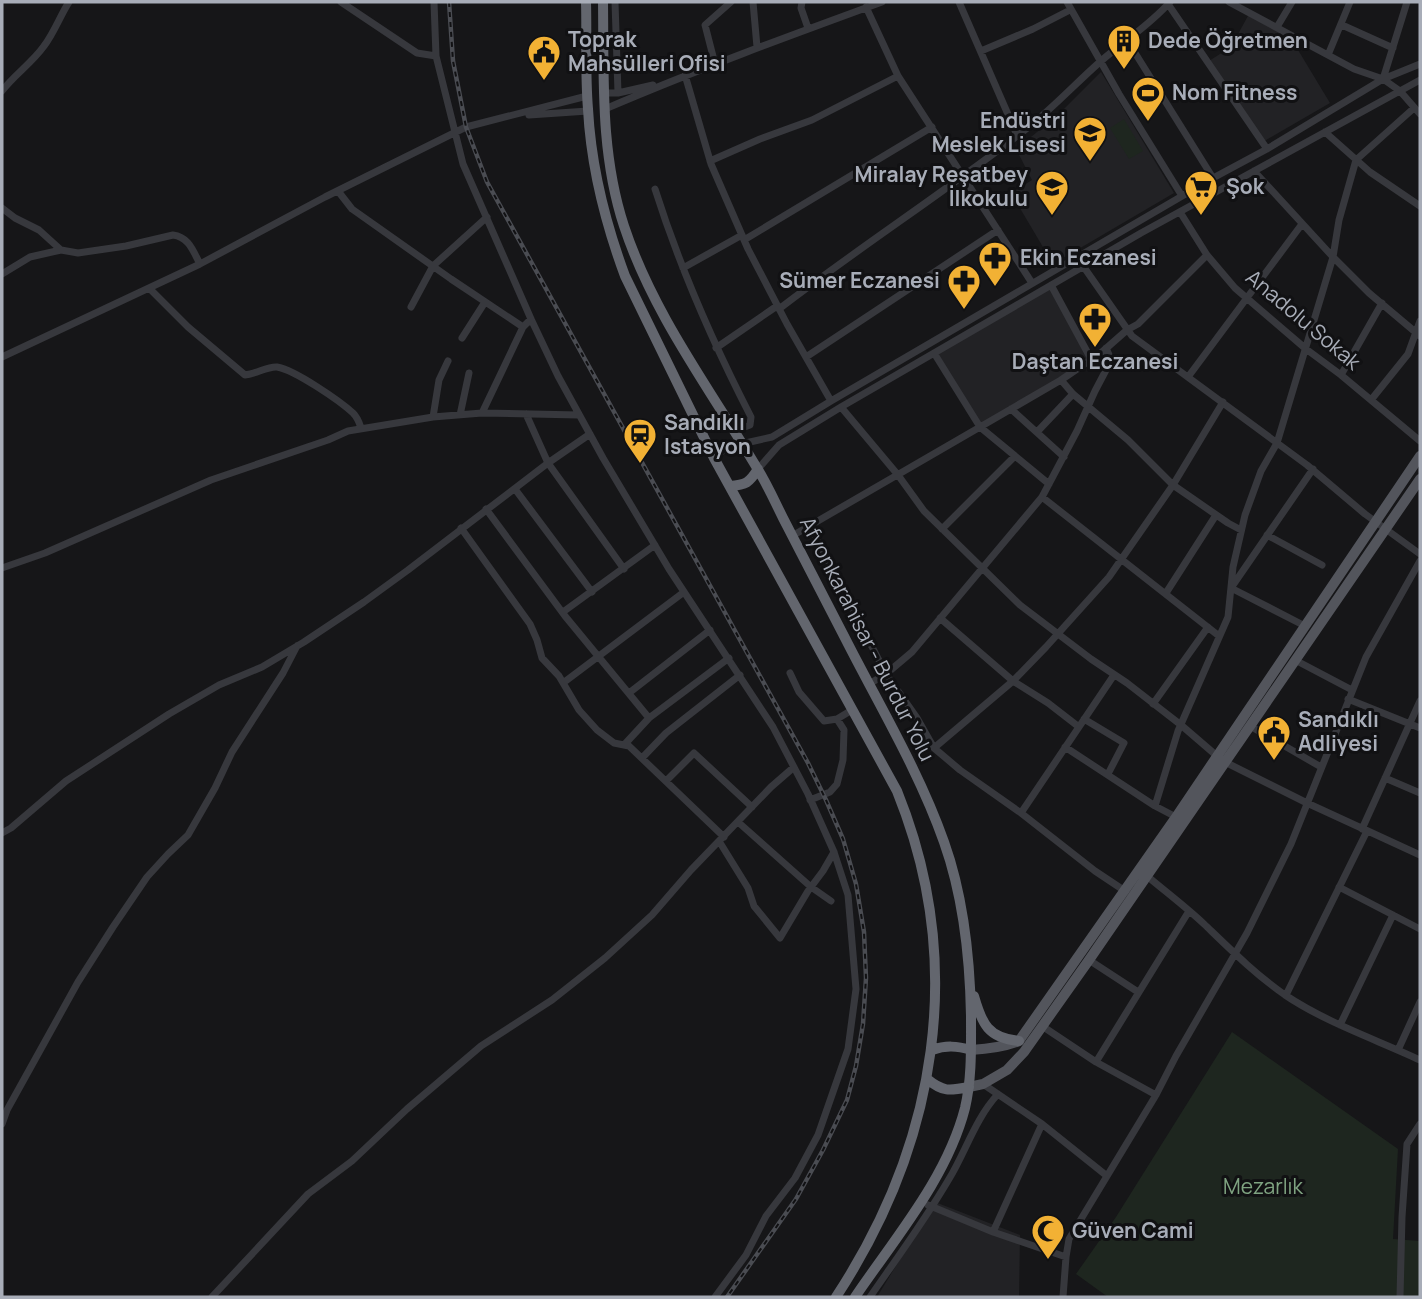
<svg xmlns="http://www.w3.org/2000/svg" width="1422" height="1299" viewBox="0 0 1422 1299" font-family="Manrope,sans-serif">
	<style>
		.built { fill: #222225 }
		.green { fill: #1e261f }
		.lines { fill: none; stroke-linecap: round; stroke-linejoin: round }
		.minor { stroke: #37383d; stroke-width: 7 }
		.major { stroke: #53555c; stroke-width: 10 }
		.highway { stroke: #63666e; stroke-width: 10 }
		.rail-casing { stroke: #4a4c52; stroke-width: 4.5 }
		.rail { stroke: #111113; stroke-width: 2; stroke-dasharray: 5; stroke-linecap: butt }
		.labels { text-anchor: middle; stroke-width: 6; stroke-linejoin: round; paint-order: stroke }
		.poi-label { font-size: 21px; font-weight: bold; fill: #a8adb8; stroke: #111113; text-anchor: start }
		.street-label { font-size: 21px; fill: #a8adb8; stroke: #111113 }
		.park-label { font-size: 21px; fill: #7fa381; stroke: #111113 }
	</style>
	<rect width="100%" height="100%" fill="#161618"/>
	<path class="built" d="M1249,14l40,21 41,68 -69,40 -52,-82 22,-14z
		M1101,72l73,121 -121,71 -42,-71 21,-13 -16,-31 41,-33z
		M1051,285l40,74 -111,68 -46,-74z
		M935,1202l85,33 -1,62h-142z"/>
	<path class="green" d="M1124,119l19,32 -14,8 -19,-31z
		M1232,1032l166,117 -5,90 27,2v56h-312l-32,-23 40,-57z"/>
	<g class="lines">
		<path class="minor" d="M341,2l76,51 19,3
			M434,2l2,54 27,108 68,155 27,57 45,82 66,111 104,158 35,67 26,58 14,43 8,94 -8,60 -30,86 -23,43 -29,38 -20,39 -31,42
			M615,2l3,91
			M753,2l4,45
			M802,2l-1,6 7,20
			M959,2l58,133
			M1067,2l52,92 63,102
			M1229,2l125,67 29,10 17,12 20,23
			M1168,4l99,145
			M866,7l32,69 134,207
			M1342,25l51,23
			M1277,27l15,-25
			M1127,40l86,138
			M981,51l52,-22 37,-19
			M1328,55l22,-53
			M715,64l-10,-39 26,-23
			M685,75l26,89 37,85 39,75 44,77
			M1383,79l24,-77
			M2,91c12,-16 30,-28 42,-45 10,-13 16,-30 25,-44
			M604,93h14l35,-8
			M605,109c91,-39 184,-73 277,-107
			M529,115l59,-4
			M1325,132l45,40 50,34
			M710,161l50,-22 52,-19 86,-44
			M1254,171l79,86 36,36 51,43
			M655,189c25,79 58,154 96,228l-1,8 -16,6
			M338,191l14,18 17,12 82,58 72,48 8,-8
			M2,208l13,10 24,12 22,20
			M1180,212l27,43 28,33 71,61 35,26 79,66
			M744,240l188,-113
			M1081,263l51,73 175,129 58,49 55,40
			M683,268l59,-33
			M2,274l28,-17 31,-7 17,3 48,-7 47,-11c16,2 20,16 27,29
			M1051,285l40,74
			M149,288l39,39 57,48c11,-1 23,-9 32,-8 18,3 63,34 76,46 5,5 6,9 8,15
			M411,307l22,-41 54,-49
			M779,309c82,-63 169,-119 251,-183 25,-20 47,-44 71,-65 23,-20 49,-36 69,-59
			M462,338l23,-36
			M716,348l61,-42
			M934,353l46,74 69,57
			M2,357l198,-93 125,-67 141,-70 121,-31
			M806,357l192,-127
			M1341,375l41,-72
			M1188,377l114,-153
			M1061,380l12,14 55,46 45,45 55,38 13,7
			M1371,400l37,-46 12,-33
			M841,407l57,68 26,36 96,94 71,54 36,24 54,42 36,31
			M1011,409l53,48
			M482,413l41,-86
			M526,414l22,49 76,106
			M460,415l9,-42
			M433,417l6,-37 9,-19
			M1037,432l36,-38
			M741,444l31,-7 59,-36 382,-223 54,-29 116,-70 37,-15
			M758,469l21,-24 62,-38 300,-174 279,-153
			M515,489l77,103
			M1042,497l177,139
			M486,509l79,107 84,102
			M810,526l76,148 31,44 17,30 26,22 61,43 74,58 30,20
			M461,528l69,96 7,16 5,18 17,18 20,34 18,20 17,13 15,3 95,91
			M942,529l73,-73
			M1267,535l55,30
			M792,536l269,-156 41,-28 25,-22 11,-6 69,-69
			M2,568l43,-15 166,-73 117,-40 20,-9 85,-14 49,-4 97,2
			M1166,593l50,-78
			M563,612l92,-67
			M940,618l73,63 35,22 31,24
			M1305,626l-74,-38 82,-119
			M1295,660l57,30
			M790,673l9,19 25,29 13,-2 15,-9
			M563,683l121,-91
			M869,684l17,-10 26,-22 130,-155 35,-66 18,-40 10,-19 4,-8v-9l-3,-7
			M629,693l81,-63
			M1348,699l72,29
			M1153,704l55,-77
			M1084,719l40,24 -16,31
			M1250,726l71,41
			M624,745l25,-27 80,-60
			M1065,747l90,59 21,11
			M934,748l79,-67 33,-34 63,-70 64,-92 50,-83
			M642,758l24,-25 74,-58
			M1225,762l82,41 113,52
			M1385,778l35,15
			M666,781l28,-28 58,54
			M810,800l20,-8 7,-8 6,-24 1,-30 -7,-11
			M1155,806l23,-75 50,-114 5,-50 12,-52 16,-44 16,-28 56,-186 6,-37 17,-60 58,-52
			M1021,813l93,-138
			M738,822l73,65 20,14
			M1362,829l58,-128
			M2,833l9,-5 55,-47 103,-67 50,-29 43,-18 42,-25 60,-40 44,-32 140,-107 42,-29
			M719,841l29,47 6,18 26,32 28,-47 15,-20 11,-19
			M1147,876c19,16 39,31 57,48 26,25 51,50 81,71 42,28 90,44 135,65
			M1339,887l81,42
			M1089,960l49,32
			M1286,995l81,-164
			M1340,1025l53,-110
			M1042,1026l54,36
			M1398,1050l22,-48
			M983,1084l59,40 65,52
			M1156,1095l-60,-33 93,-151
			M2,1124l5,-14 71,-128 35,-55 34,-50 21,-23 20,-19 27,-47 17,-36 51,-79 14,-27
			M928,1205l65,27 73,25
			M993,1232l49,-108
			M212,1297l96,-103 44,-33 55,-52 74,-63 71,-46 53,-42 47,-43 39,-45 80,-83 23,-20
			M870,1297c27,-39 55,-77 79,-118 17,-28 26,-60 49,-85
			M1063,1297l3,-40 3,-18 87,-144 20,-39 71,-123 44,-89 75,-187 54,-96
			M1400,1297l2,-80 5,-73 13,-20"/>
		<path class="major" d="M971,1050c17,-1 33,-3 48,-9l157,-224 244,-361
			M969,1087l14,-3 24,-14 17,-18 65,-92 331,-481"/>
		<path class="highway" d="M586,2c1,35 -1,71 2,107 3,57 17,113 37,167l89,182 183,333c70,173 40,352 -61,506
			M603,2c1,76 -3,151 21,224 29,88 86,163 133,242 10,16 18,34 26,50 21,40 41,80 62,120 34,67 74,133 99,204 20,56 26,116 27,174 0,31 1,62 -6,92 -18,70 -70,130 -110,189
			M714,458c8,-11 13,-14 27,-14
			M730,486c16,-1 19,-3 28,-17
			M974,996c8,28 14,42 45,45
			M932,1050c14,-5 25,-4 39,0
			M927,1079c16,13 22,12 42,8"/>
		<defs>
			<path id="rail" d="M449,2l4,59 13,66 21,55 321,581 18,37 17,39 13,45 8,48 2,46 -3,46 -7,42 -9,34 -24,50 -27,49 -69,98"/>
		</defs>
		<use href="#rail" class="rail-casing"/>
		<use href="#rail" class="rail"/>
	</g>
	<defs>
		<symbol id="building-pin" viewBox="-11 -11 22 30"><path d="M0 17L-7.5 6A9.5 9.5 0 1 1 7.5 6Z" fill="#f2b134" stroke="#111113"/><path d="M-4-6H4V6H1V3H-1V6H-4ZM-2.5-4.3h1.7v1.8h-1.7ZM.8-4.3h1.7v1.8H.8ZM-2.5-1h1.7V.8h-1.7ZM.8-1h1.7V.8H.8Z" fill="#111"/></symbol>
		<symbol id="civic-pin" viewBox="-11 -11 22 30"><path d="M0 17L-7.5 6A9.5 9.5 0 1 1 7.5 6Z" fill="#f2b134" stroke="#111113"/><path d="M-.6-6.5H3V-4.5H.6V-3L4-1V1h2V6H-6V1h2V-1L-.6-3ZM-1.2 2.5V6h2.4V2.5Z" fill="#111"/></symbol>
		<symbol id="stadium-pin" viewBox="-11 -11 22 30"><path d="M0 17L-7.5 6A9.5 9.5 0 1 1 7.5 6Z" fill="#f2b134" stroke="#111113"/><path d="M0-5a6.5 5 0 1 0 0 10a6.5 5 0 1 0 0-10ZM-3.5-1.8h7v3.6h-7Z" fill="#111"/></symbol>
		<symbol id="school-pin" viewBox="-11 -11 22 30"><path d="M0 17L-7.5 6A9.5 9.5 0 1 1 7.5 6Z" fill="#f2b134" stroke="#111113"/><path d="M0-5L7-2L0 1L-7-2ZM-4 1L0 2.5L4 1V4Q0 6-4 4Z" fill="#111"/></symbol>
		<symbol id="supermarket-pin" viewBox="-11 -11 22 30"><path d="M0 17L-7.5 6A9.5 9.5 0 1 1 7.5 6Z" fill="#f2b134" stroke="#111113"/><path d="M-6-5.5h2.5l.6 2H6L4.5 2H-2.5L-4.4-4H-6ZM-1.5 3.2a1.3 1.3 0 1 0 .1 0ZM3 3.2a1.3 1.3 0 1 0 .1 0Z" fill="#111"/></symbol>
		<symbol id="pharmacy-pin" viewBox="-11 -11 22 30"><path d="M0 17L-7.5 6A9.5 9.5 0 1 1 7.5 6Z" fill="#f2b134" stroke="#111113"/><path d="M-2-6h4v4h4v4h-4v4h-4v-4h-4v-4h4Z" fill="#111"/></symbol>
		<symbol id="station-pin" viewBox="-11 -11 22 30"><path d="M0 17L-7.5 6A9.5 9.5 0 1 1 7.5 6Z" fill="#f2b134" stroke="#111113"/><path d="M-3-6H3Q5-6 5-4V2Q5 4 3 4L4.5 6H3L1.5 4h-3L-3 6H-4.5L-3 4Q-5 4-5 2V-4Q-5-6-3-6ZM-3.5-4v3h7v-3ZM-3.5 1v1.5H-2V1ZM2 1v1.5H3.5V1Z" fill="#111"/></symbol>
		<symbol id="mosque-pin" viewBox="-11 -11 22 30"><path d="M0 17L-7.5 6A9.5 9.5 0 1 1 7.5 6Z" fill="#f2b134" stroke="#111113"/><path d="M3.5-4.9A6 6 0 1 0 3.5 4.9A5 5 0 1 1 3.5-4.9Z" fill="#111"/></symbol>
	</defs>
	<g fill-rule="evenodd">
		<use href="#building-pin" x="1105" y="22" width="38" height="52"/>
		<use href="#civic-pin" x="525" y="33" width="38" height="52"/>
		<use href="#stadium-pin" x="1129" y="74" width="38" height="52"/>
		<use href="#school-pin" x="1071" y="114" width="38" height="52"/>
		<use href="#school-pin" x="1033" y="168" width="38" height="52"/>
		<use href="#supermarket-pin" x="1182" y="168" width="38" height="52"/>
		<use href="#pharmacy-pin" x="976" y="239" width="38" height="52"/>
		<use href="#pharmacy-pin" x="945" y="262" width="38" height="52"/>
		<use href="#pharmacy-pin" x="1076" y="300" width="38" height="52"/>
		<use href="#station-pin" x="621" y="416" width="38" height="52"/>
		<use href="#civic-pin" x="1255" y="713" width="38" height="52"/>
		<use href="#mosque-pin" x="1029" y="1212" width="38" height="52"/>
	</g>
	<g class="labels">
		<g class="poi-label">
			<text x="568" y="47">Toprak<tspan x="568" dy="24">Mahsülleri Ofisi</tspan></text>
			<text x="1148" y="48">Dede Öğretmen</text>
			<text x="1172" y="100">Nom Fitness</text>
			<text x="1066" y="128" text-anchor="end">Endüstri<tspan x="1066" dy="24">Meslek Lisesi</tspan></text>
			<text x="1028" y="182" text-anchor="end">Miralay Reşatbey<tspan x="1028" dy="24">İlkokulu</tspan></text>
			<text x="1226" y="194">Şok</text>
			<text x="1020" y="265">Ekin Eczanesi</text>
			<text x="940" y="288" text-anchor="end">Sümer Eczanesi</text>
			<text x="1095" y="369" text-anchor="middle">Daştan Eczanesi</text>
			<text x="664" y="430">Sandıklı<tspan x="664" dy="24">Istasyon</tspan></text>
			<text x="1298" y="727">Sandıklı<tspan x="1298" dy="24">Adliyesi</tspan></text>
			<text x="1072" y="1238">Güven Cami</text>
		</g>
		<g class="street-label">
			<text transform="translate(1303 320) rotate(40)" y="7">Anadolu Sokak</text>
			<text transform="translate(867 639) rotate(63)" y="7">Afyonkarahisar - Burdur Yolu</text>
		</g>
		<g class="park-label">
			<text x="1263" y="1194">Mezarlık</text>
		</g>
	</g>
	<rect width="1422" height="1299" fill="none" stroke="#a8adb8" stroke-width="7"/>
</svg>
